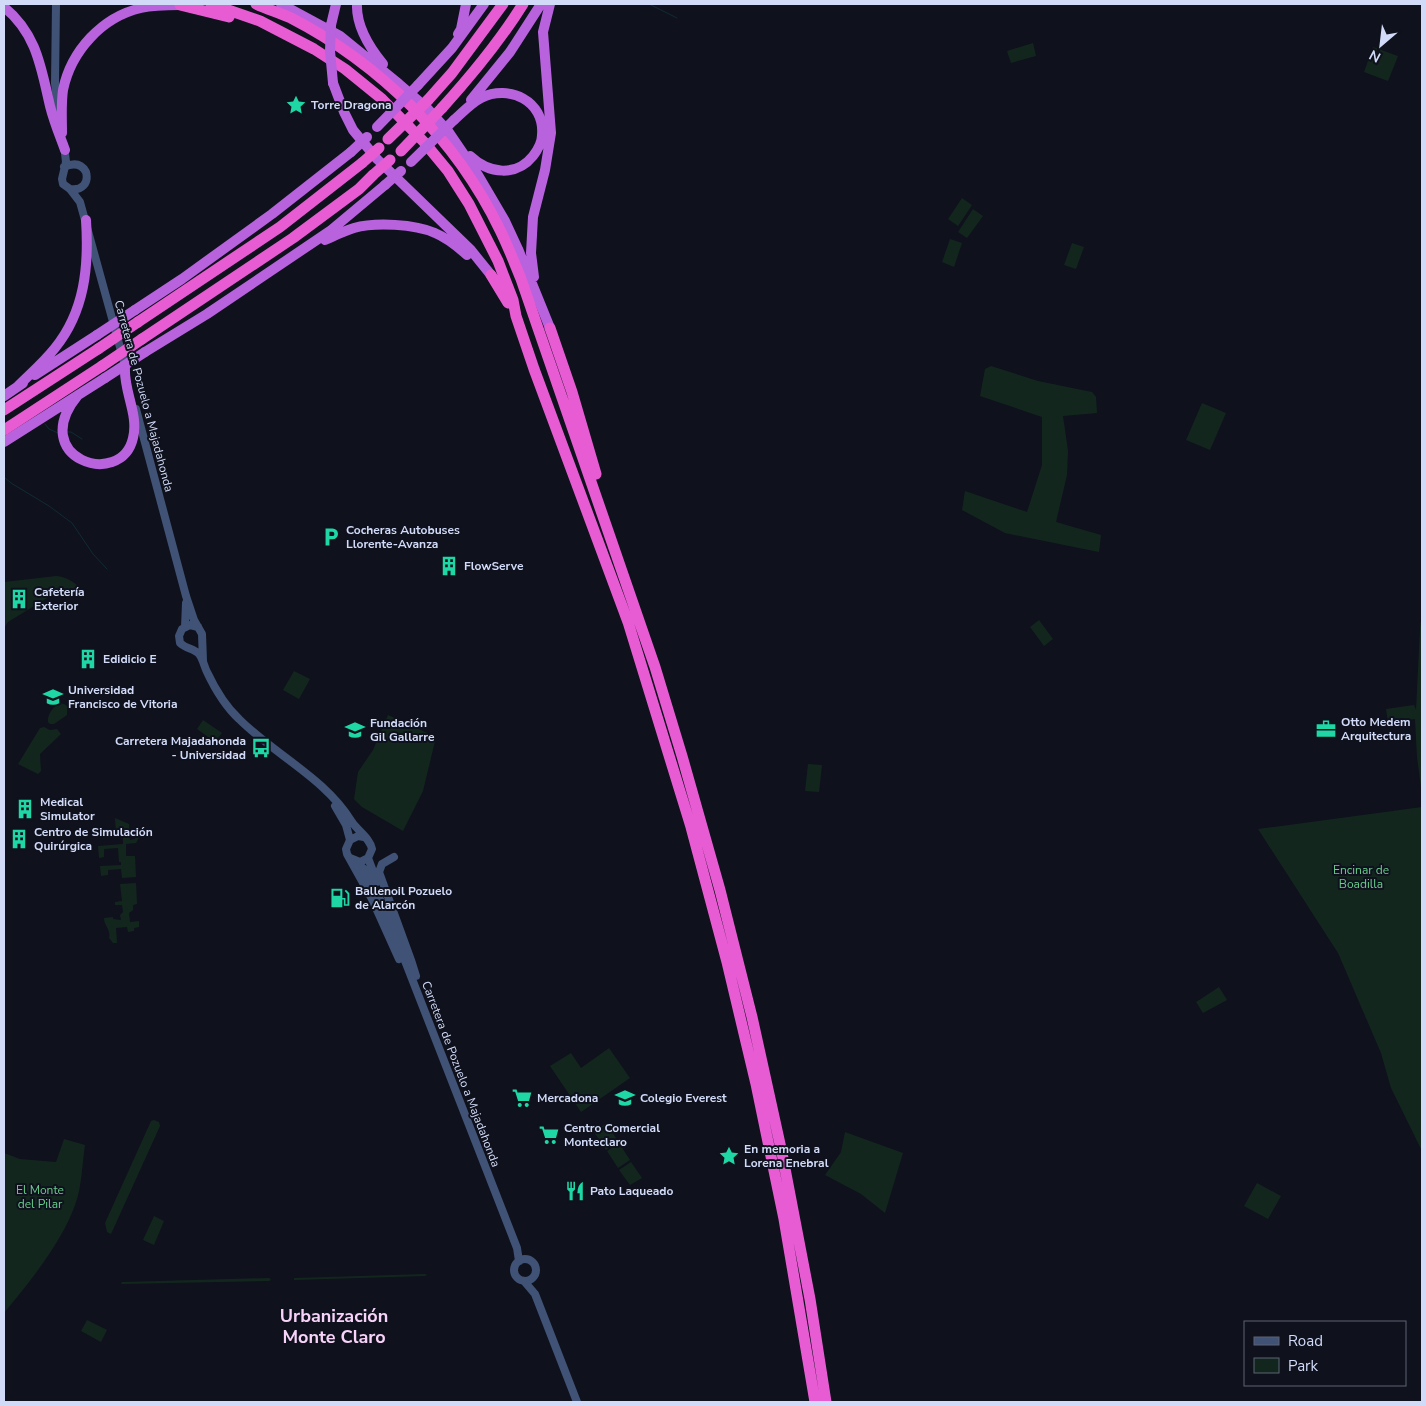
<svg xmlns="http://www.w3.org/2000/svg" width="1426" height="1406" viewBox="0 0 1426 1406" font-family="'Nunito Sans',sans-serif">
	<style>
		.green { fill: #13261e }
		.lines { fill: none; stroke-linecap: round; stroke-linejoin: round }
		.stream { stroke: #0f2b35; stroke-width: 1 }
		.tertiary { stroke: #405275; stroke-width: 8 }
		.trunk { stroke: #b862de; stroke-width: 10 }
		.motorway { stroke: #e85cd3; stroke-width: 11 }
		.trunk-bridge { stroke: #b862de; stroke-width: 10 }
		.motorway-bridge { stroke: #e85cd3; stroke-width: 11 }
		.labels { text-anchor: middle; stroke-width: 4; stroke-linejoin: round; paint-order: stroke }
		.poi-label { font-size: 12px; font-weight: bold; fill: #d1dbf8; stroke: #0f111d; text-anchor: start }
		.street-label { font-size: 12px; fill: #d1dbf8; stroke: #0f111d }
		.park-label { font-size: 12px; fill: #68ce8e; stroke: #0f111d }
		.district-label { font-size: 18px; font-weight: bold; fill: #f8d3f9; stroke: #0f111d }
	</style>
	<rect width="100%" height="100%" fill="#0f111d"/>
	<path class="green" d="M1033,43l3,13 -25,7 -4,-12z
		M1373,47l25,9 -10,25 -24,-9z
		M962,198l10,7 -14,21 -10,-7z
		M973,209l10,7 -16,22 -9,-6z
		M950,239l12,4 -8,24 -12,-5z
		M1072,243l12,4 -8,22 -12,-4z
		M991,366l47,15 54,11 4,5 1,16 -34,3 5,35 -1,24 -11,47 45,13 -2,17 -94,-19 -43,-23 3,-19 62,21 15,-47v-48l-62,-21 5,-27z
		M1202,403l24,10 -16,37 -24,-10z
		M56,576c12,1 21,7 27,17l-26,-1 -49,30 -4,6v-46z
		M1422,613v182l-5,-38 -2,-38 -27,4 -2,-14 28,-4 2,5 4,-82z
		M1039,620l14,19 -9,7 -14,-19z
		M294,671l16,8 -11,20 -16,-9z
		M60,703l4,1 3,2v9l-13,9h-4l-2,-2c-1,-8 6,-16 12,-19z
		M388,715l48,22 -13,54 -20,40 -41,-24 -8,-8 4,-27 15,-22z
		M203,720l19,13 -7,9 -18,-13z
		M44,727l6,3 7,-1 4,5 -21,20 1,17 -3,3 -20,-10 22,-36z
		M808,764l14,1 -3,27 -14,-1z
		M1422,807v344l-31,-63 -10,-35 -43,-100 -80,-124z
		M115,818l14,6 1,16 5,-1 2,-11 6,2 -7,13 -10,1v12h9l1,21 -14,1 -1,-9 -13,1v5l-7,1 -1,-10 21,-1v-3h-2l-1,-14 -14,1v8l-5,1 -1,-12 25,-2v-8l-7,-2z
		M136,883l1,21 -4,1v5l-4,3 1,9 9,-1v6l-5,1v3l-6,1 -1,-5 -11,1 1,15h-4l-4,-5c2,-9 -5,-12 -5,-20l9,-1v2l8,1 -1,-5 3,-3 -1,-7h-7v-3l7,-1 -2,-17z
		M1219,987l8,13 -24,13 -7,-11z
		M609,1048l21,30 -49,34 -31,-46 21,-13 10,15z
		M154,1120l5,2 1,4 -49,108 -4,-2 -2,-9 46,-102z
		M606,1123l12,18 -12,9 -12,-18z
		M845,1132l58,21 -18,60 -24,-19 -36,-19 16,-23z
		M64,1139l21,6c-3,19 -3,42 -10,60 -13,37 -46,78 -71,108v-160l16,6 36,3z
		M619,1143l11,17 -12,8 -11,-17z
		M631,1162l11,16 -12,7 -11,-15z
		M1257,1183l24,13 -13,23 -24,-13z
		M154,1216l10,5 -10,24 -11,-5z
		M425,1274l2,1 -2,1 -131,4v-2z
		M269,1278l2,2 -2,1 -148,3 1,-2z
		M87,1320l20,10 -6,12 -20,-11z"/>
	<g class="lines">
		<path class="stream" d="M649,4l28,14
			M45,424l4,5 9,4
			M67,432h4l11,7
			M4,477l7,6 38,23 23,17 21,31 14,15"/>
		<path class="tertiary" d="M56,4l-1,79 4,36
			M64,145l2,17 -4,17 1,5 7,5 10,13 46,167
			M64,167c9,-4 17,-4 22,5 3,11 -4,19 -16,17
			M136,409l50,187 8,24 8,14 1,27
			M185,627l1,-24
			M198,627l-8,-2 -8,4 -3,7 1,7c6,6 14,5 19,11 4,5 5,12 8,18 8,17 18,34 32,47 37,37 85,58 113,103 6,9 18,16 20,27l-4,9 -8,4 -10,-4
			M335,806l11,19 4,15
			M364,837l-6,-1 -8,4 -4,9 1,5 25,45 27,60
			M394,857l-12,7 -3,8 32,88 5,16
			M368,858l9,24
			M357,862l7,7 20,38 133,341 2,13
			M514 1270a11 11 0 1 1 22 0a11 11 0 1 1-22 0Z
			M524,1281l11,13 42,108"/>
		<path class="trunk" d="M281,4l59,32 59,48 29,25 20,22 30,44 27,46 13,28 32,79
			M357,4c-1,22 12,43 26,60
			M4,7c33,27 37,61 46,99 4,16 10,30 15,44
			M331,25l5,-21
			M458,34l3,-5 5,-25
			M333,83l11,29 9,18 24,29 93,90 21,26
			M418,85l34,-37 32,-44
			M471,100l39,-48 31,-48
			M454,120c8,-7 17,-17 27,-22 28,-14 64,3 61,37 0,7 -5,16 -9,21 -17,21 -44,18 -63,0
			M62,133c0,-14 -1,-29 1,-43 8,-39 39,-73 78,-82 13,-3 26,-3 39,-3
			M325,240c9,-4 19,-9 29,-12 21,-6 61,-4 81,5 12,5 23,14 32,22
			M534,277l-3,-24 2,-36 12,-47 6,-37 -8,-101 7,-28
			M135,310l47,-31 90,-65 79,-62
			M145,352l62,-38 123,-83 55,-46
			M35,375l62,-40
			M18,386c12,-12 26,-24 37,-38 30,-37 34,-82 31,-128
			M78,395c-52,63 43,95 55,43 6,-24 -10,-47 -8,-72
			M4,396l19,-13
			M4,442l101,-64"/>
		<path class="motorway" d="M211,4l49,17 54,28 31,20 37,30 42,43 24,29 21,33 29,57 15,39 3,16 18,53 94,253 63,205 36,135 29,122 28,135 31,183
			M256,4c11,5 24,9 35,14 89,46 165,121 209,212 8,16 14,32 21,49l134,388 27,89 38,134 32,127 30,136 28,146 16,103
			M180,5l49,12
			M428,100l24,-27 51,-69
			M442,108c29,-32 58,-67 81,-104
			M491,275l17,28
			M138,322l142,-95 82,-64
			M550,328l22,64 24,82
			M142,339l151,-101 66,-49 14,-14
			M4,410l94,-61
			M4,430l98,-64"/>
		<path class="trunk-bridge" d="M331,25l-1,26 3,32
			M377,127l41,-42
			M351,152l16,-15
			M411,162l43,-42
			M385,185l16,-14
			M97,335l38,-25
			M105,378l40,-26"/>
		<path class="motorway-bridge" d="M388,139l40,-39
			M401,151l41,-43
			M362,163l17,-15
			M373,175l17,-15
			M98,349l40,-27
			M102,366l40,-27"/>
	</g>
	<defs>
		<symbol id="sight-bare" viewBox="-9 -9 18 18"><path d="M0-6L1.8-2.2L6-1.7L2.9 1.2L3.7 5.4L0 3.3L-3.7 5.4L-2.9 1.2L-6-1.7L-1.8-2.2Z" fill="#1fd7a5" stroke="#0f111d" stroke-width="2.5" paint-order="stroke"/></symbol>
		<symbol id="parking-bare" viewBox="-9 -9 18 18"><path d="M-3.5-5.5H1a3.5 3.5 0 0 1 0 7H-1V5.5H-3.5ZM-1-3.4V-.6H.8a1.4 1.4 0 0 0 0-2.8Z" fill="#1fd7a5" stroke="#0f111d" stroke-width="2.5" paint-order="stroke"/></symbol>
		<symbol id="building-bare" viewBox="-9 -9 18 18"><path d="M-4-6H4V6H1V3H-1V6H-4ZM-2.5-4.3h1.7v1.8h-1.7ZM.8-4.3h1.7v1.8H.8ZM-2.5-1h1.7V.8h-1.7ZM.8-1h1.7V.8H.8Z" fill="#1fd7a5" stroke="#0f111d" stroke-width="2.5" paint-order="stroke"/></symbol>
		<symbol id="university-bare" viewBox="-9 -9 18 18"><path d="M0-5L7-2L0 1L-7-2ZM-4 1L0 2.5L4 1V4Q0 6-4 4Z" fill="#1fd7a5" stroke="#0f111d" stroke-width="2.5" paint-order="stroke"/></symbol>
		<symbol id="office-bare" viewBox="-9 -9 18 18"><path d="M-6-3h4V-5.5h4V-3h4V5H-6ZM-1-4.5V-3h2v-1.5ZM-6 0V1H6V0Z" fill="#1fd7a5" stroke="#0f111d" stroke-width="2.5" paint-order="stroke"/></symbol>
		<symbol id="school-bare" viewBox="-9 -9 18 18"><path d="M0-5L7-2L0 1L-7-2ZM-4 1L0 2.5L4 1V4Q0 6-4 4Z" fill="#1fd7a5" stroke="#0f111d" stroke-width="2.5" paint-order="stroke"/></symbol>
		<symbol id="bus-bare" viewBox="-9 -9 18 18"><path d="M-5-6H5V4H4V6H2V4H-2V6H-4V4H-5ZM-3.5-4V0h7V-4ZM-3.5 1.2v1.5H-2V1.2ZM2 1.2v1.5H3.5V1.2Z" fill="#1fd7a5" stroke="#0f111d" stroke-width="2.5" paint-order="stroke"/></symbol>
		<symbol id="fuel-bare" viewBox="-9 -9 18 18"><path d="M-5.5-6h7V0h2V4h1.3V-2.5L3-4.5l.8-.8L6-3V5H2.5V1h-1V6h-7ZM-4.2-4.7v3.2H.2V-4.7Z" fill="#1fd7a5" stroke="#0f111d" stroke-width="2.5" paint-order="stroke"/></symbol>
		<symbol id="supermarket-bare" viewBox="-9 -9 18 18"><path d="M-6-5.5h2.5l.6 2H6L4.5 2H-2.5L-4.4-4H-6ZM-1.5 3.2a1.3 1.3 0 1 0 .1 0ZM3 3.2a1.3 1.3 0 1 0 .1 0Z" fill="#1fd7a5" stroke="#0f111d" stroke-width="2.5" paint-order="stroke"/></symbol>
		<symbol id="restaurant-bare" viewBox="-9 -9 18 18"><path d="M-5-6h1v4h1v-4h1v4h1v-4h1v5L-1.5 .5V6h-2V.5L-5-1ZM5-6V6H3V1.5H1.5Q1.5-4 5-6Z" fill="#1fd7a5" stroke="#0f111d" stroke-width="2.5" paint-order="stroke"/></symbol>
	</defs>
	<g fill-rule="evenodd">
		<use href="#sight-bare" x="282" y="91" width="28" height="28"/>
		<use href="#parking-bare" x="317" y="523" width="28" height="28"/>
		<use href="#building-bare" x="435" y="552" width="28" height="28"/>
		<use href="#building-bare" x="5" y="585" width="28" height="28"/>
		<use href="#building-bare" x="74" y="645" width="28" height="28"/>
		<use href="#university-bare" x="39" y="683" width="28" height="28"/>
		<use href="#office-bare" x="1312" y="715" width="28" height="28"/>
		<use href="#school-bare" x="341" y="716" width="28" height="28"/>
		<use href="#bus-bare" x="247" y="734" width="28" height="28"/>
		<use href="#building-bare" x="11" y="795" width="28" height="28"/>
		<use href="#building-bare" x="5" y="825" width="28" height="28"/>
		<use href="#fuel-bare" x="326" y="884" width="28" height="28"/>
		<use href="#supermarket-bare" x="508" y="1084" width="28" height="28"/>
		<use href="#school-bare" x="611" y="1084" width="28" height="28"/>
		<use href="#supermarket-bare" x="535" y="1121" width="28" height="28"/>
		<use href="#sight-bare" x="715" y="1142" width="28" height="28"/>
		<use href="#restaurant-bare" x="561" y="1177" width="28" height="28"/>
	</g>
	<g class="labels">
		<g class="poi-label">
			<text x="311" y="109">Torre Dragona</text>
			<text x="346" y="534">Cocheras Autobuses<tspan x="346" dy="14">Llorente-Avanza</tspan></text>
			<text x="464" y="570">FlowServe</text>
			<text x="34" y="596">Cafetería<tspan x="34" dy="14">Exterior</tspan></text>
			<text x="103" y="663">Edidicio E</text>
			<text x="68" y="694">Universidad<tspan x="68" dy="14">Francisco de Vitoria</tspan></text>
			<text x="1341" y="726">Otto Medem<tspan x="1341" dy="14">Arquitectura</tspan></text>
			<text x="370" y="727">Fundación<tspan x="370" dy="14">Gil Gallarre</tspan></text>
			<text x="246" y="745" text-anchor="end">Carretera Majadahonda<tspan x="246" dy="14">- Universidad</tspan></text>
			<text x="40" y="806">Medical<tspan x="40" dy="14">Simulator</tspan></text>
			<text x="34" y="836">Centro de Simulación<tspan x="34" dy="14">Quirúrgica</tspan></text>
			<text x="355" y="895">Ballenoil Pozuelo<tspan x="355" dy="14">de Alarcón</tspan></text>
			<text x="537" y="1102">Mercadona</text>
			<text x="640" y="1102">Colegio Everest</text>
			<text x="564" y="1132">Centro Comercial<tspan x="564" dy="14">Monteclaro</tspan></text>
			<text x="744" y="1153">En memoria a<tspan x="744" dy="14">Lorena Enebral</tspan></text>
			<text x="590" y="1195">Pato Laqueado</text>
		</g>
		<g class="street-label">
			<text transform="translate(144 396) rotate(75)" y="4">Carretera de Pozuelo a Majadahonda</text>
			<text transform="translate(461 1074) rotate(69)" y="4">Carretera de Pozuelo a Majadahonda</text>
		</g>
		<g class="park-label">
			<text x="1361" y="874">Encinar de<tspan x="1361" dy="14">Boadilla</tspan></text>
			<text x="40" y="1194">El Monte<tspan x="40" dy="14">del Pilar</tspan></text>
		</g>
		<g class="district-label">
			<text x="334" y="1322">Urbanización<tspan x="334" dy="21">Monte Claro</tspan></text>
		</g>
	</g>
	<rect width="1426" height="1406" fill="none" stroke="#d1dbf8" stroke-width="10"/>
	<rect x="1244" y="1321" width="162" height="65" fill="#0f111d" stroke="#5d6275"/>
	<rect x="1254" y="1337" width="25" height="8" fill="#405275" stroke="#5d6275"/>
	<text x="1288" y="1346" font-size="15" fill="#d1dbf8">Road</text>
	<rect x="1254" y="1358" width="25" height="15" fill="#13261e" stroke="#5d6275"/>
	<text x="1288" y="1371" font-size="15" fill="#d1dbf8">Park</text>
	<g transform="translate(1381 45) rotate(208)" stroke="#0f111d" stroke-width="4" paint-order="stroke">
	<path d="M0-4L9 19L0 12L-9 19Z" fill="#d1dbf8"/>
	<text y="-8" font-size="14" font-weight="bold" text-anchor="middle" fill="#d1dbf8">N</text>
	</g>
</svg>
